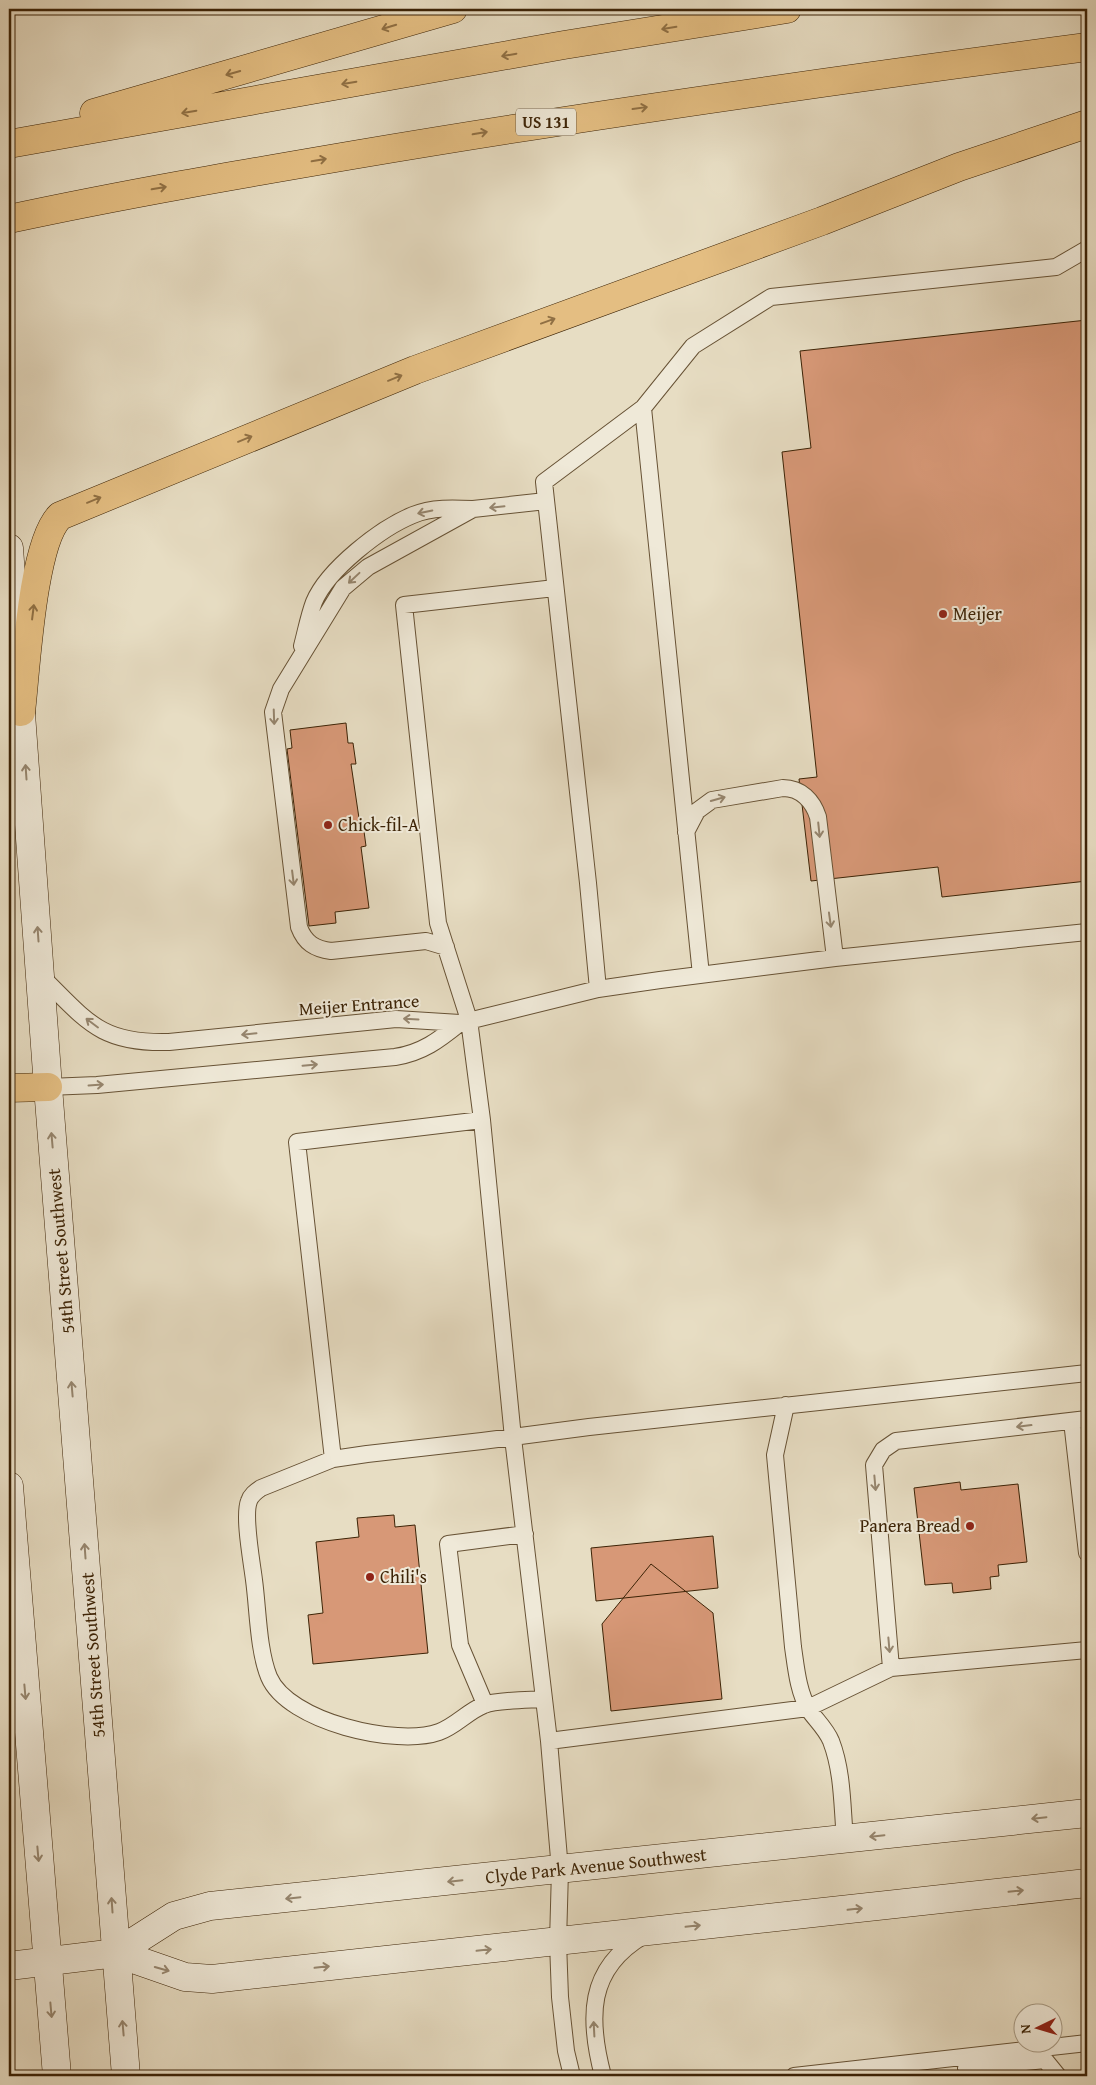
<svg xmlns="http://www.w3.org/2000/svg" width="1096" height="2085" viewBox="0 0 1096 2085" font-family="'Gentium Book Plus',serif">
	<style>
		.building { fill: #d79877; stroke: #3c2306 }
		.lines { fill: none; stroke-linecap: round; stroke-linejoin: round }
		.lane-casing { stroke: #675235; stroke-width: 18 }
		.secondary-casing { stroke: #3c2306; stroke-width: 29 }
		.highway-casing { stroke: #3c2306; stroke-width: 29 }
		.lane { stroke: #efe9d8; stroke-width: 16 }
		.secondary { stroke: #efe9d8; stroke-width: 28 }
		.highway { stroke: #e4be82; stroke-width: 28 }
		.oneway { stroke: #907044 }
		.oneway2 { stroke: #96866f }
		.poi-dot { fill: #8f2418; stroke: #efe9d8; stroke-width: 2 }
		.labels { text-anchor: middle; stroke-width: 4; stroke-linejoin: round; paint-order: stroke }
		.shield { fill: #efe9d8; stroke: #725e45; stroke-width: 1 }
		.shield-label { font-size: 16px; font-weight: bold; fill: #3c2306 }
		.poi-label { font-size: 18px; fill: #3c2306; stroke: #efe9d8; text-anchor: start }
		.street-label { font-size: 18px; fill: #3c2306; stroke: #efe9d8 }
	</style>
	<rect width="100%" height="100%" fill="#e7ddc3"/>
	<filter id="stains"><feTurbulence type="fractalNoise" baseFrequency=".004" numOctaves="4"/><feColorMatrix values="0 0 0 0 .2 0 0 0 0 .09 0 0 0 0 .02 0 0 0 .5 -.17"/></filter>
	<radialGradient id="worn" r=".72"><stop offset=".6" stop-color="#630" stop-opacity="0"/><stop offset="1" stop-color="#630" stop-opacity=".3"/></radialGradient>
	<path class="building" d="M1087,320v561l-145,16 -4,-30 -127,14 -12,-102 18,-2 -35,-325 29,-4 -11,-97z
		M346,723l2,20h5l3,21h-5l9,61 3,-1 3,22 -5,1 8,61 -34,4 1,11 -27,3 -22,-177 5,-1 -2,-18z
		M960,1482l1,8 57,-6 9,78 -29,3 1,11 -9,1 1,12 -38,4 -1,-10 -27,2 -11,-97z
		M394,1515l1,12 20,-2 13,128 -115,11 -5,-49 15,-2 -7,-71 43,-5 -2,-19z
		M713,1536l5,52 -122,13 -5,-53z
		M651,1564l62,49 9,86 -111,12 -9,-87z
		M1033,2068l1,8h-71v-6z"/>
	<g class="lines">
		<defs>
			<path id="lane" d="M643,408l58,567
				M555,588l-151,17 34,318 31,97 13,100 31,318 36,303 11,129 -2,72 2,55 6,54 6,25
				M302,646c4,-15 7,-31 12,-44 14,-33 67,-74 99,-87 19,-8 41,-7 60,-6
				M686,832l11,-21 15,-11 71,-12c18,0 30,13 35,29l17,141
				M446,947l-20,-6 -95,10c-16,-2 -26,-8 -32,-24l-26,-215 8,-23 62,-101 25,-21 105,-58 73,-8
				M41,976c46,45 59,68 128,66l227,-23 64,4 138,-34 62,-9 175,-22 252,-26
				M598,989l-10,-106 -44,-401 99,-74 50,-62 78,-49 285,-30 31,-18
				M48,1087l49,-2 298,-28c27,-4 44,-17 65,-34
				M786,1405l-11,50 18,192c3,20 5,45 16,63 7,10 17,19 22,31 12,31 11,66 14,98
				M1072,1421l15,132
				M333,1459l-36,-317 185,-22
				M891,1668l-17,-203 9,-15 13,-9 191,-22
				M544,1699c-14,1 -48,1 -60,6 -16,6 -28,21 -45,27 -42,15 -151,-10 -170,-55 -11,-27 -11,-68 -15,-97 -2,-17 -11,-64 -5,-79 2,-6 6,-9 12,-13l72,-29 34,-5 115,-13 107,-14 498,-54
				M485,1704l-25,-59 -12,-101 77,-10
				M549,1741l259,-33 83,-40 196,-18
				M966,2068l79,-8 13,16
				M603,2076c-15,-57 -16,-107 40,-140
				M794,2076l293,-33"/>
			<path id="secondary" d="M9,548l39,539 78,989
				M9,1486l48,590
				M116,1953l69,24 27,2 875,-96
				M9,1966l107,-13 58,-37 36,-10 877,-93"/>
			<path id="highway" d="M94,113l359,-104
				M9,144l555,-99 223,-36
				M9,219c116,-25 233,-45 350,-65 242,-41 485,-75 728,-107
				M21,712c5,-42 11,-169 39,-196l355,-146 407,-149 137,-54 128,-43
				M9,1088l39,-1"/>
		</defs>
		<use href="#lane" class="lane-casing"/>
		<use href="#secondary" class="secondary-casing"/>
		<use href="#highway" class="highway-casing"/>
		<use href="#lane" class="lane"/>
		<use href="#secondary" class="secondary"/>
		<use href="#highway" class="highway"/>
	</g>
	<defs><path id="oneway-shaft" d="M-6 0H5M1.5-3L5.5 0L1.5 3" fill="none" stroke-width="1.6" stroke-linecap="round" stroke-linejoin="round" transform="scale(1.25)"/></defs>
	<g class="oneway">
		<use href="#oneway-shaft" transform="translate(389 27) rotate(163)"/>
		<use href="#oneway-shaft" transform="translate(669 28) rotate(171)"/>
		<use href="#oneway-shaft" transform="translate(509 55) rotate(170)"/>
		<use href="#oneway-shaft" transform="translate(233 73) rotate(164)"/>
		<use href="#oneway-shaft" transform="translate(349 83) rotate(170)"/>
		<use href="#oneway-shaft" transform="translate(640 108) rotate(-8)"/>
		<use href="#oneway-shaft" transform="translate(189 112) rotate(170)"/>
		<use href="#oneway-shaft" transform="translate(480 133) rotate(-10)"/>
		<use href="#oneway-shaft" transform="translate(319 160) rotate(-10)"/>
		<use href="#oneway-shaft" transform="translate(159 188) rotate(-10)"/>
		<use href="#oneway-shaft" transform="translate(548 321) rotate(-20)"/>
		<use href="#oneway-shaft" transform="translate(395 378) rotate(-22)"/>
		<use href="#oneway-shaft" transform="translate(245 439) rotate(-22)"/>
		<use href="#oneway-shaft" transform="translate(94 500) rotate(-22)"/>
		<use href="#oneway-shaft" transform="translate(33 612) rotate(-83)"/>
	</g>
	<g class="oneway2">
		<use href="#oneway-shaft" transform="translate(497 507) rotate(174)"/>
		<use href="#oneway-shaft" transform="translate(425 512) rotate(168)"/>
		<use href="#oneway-shaft" transform="translate(354 578) rotate(137)"/>
		<use href="#oneway-shaft" transform="translate(274 717) rotate(88)"/>
		<use href="#oneway-shaft" transform="translate(26 772) rotate(-94)"/>
		<use href="#oneway-shaft" transform="translate(718 799) rotate(-16)"/>
		<use href="#oneway-shaft" transform="translate(819 830) rotate(84)"/>
		<use href="#oneway-shaft" transform="translate(293 878) rotate(83)"/>
		<use href="#oneway-shaft" transform="translate(830 920) rotate(82)"/>
		<use href="#oneway-shaft" transform="translate(38 934) rotate(-94)"/>
		<use href="#oneway-shaft" transform="translate(411 1019) rotate(-177)"/>
		<use href="#oneway-shaft" transform="translate(92 1023) rotate(-143)"/>
		<use href="#oneway-shaft" transform="translate(249 1034) rotate(174)"/>
		<use href="#oneway-shaft" transform="translate(310 1065) rotate(-5)"/>
		<use href="#oneway-shaft" transform="translate(96 1085) rotate(-4)"/>
		<use href="#oneway-shaft" transform="translate(52 1140) rotate(-95)"/>
		<use href="#oneway-shaft" transform="translate(72 1389) rotate(-95)"/>
		<use href="#oneway-shaft" transform="translate(1024 1426) rotate(173)"/>
		<use href="#oneway-shaft" transform="translate(875 1483) rotate(85)"/>
		<use href="#oneway-shaft" transform="translate(85 1551) rotate(-94)"/>
		<use href="#oneway-shaft" transform="translate(889 1645) rotate(85)"/>
		<use href="#oneway-shaft" transform="translate(25 1692) rotate(85)"/>
		<use href="#oneway-shaft" transform="translate(1039 1818) rotate(174)"/>
		<use href="#oneway-shaft" transform="translate(877 1836) rotate(174)"/>
		<use href="#oneway-shaft" transform="translate(38 1854) rotate(85)"/>
		<use href="#oneway-shaft" transform="translate(455 1881) rotate(174)"/>
		<use href="#oneway-shaft" transform="translate(1016 1891) rotate(-6)"/>
		<use href="#oneway-shaft" transform="translate(293 1898) rotate(174)"/>
		<use href="#oneway-shaft" transform="translate(112 1905) rotate(-94)"/>
		<use href="#oneway-shaft" transform="translate(855 1909) rotate(-6)"/>
		<use href="#oneway-shaft" transform="translate(693 1926) rotate(-6)"/>
		<use href="#oneway-shaft" transform="translate(484 1950) rotate(-6)"/>
		<use href="#oneway-shaft" transform="translate(322 1967) rotate(-6)"/>
		<use href="#oneway-shaft" transform="translate(162 1969) rotate(16)"/>
		<use href="#oneway-shaft" transform="translate(51 2010) rotate(85)"/>
		<use href="#oneway-shaft" transform="translate(123 2028) rotate(-95)"/>
		<use href="#oneway-shaft" transform="translate(594 2029) rotate(-93)"/>
	</g>
	<g class="poi-dot">
		<circle cx="943" cy="614" r="5"/>
		<circle cx="328" cy="825" r="5"/>
		<circle cx="970" cy="1526" r="5"/>
		<circle cx="370" cy="1577" r="5"/>
	</g>
	<g class="labels">
		<rect class="shield" x="516" y="108.5" width="60" height="27" rx="4"/>
		<g class="shield-label">
			<text x="546" y="128">US 131</text>
		</g>
		<g class="poi-label">
			<text x="953" y="620">Meijer</text>
			<text x="338" y="831">Chick-fil-A</text>
			<text x="960" y="1532" text-anchor="end">Panera Bread</text>
			<text x="380" y="1583">Chili's</text>
		</g>
		<g class="street-label">
			<text transform="translate(359 1005) rotate(-4)" y="6">Meijer Entrance</text>
			<text transform="translate(61 1251) rotate(-95)" y="6">54th Street Southwest</text>
			<text transform="translate(93 1655) rotate(-94)" y="6">54th Street Southwest</text>
			<text transform="translate(596 1866) rotate(-6)" y="6">Clyde Park Avenue Southwest</text>
		</g>
	</g>
	<rect width="1096" height="2085" fill="none" stroke="#e7ddc3" stroke-width="30"/>
	<rect x="10" y="10" width="1076" height="2065" fill="none" stroke="#3c2306" stroke-width="2.5"/>
	<rect x="15" y="15" width="1066" height="2055" fill="none" stroke="#3c2306"/>
	<g transform="translate(1038 2028) rotate(265)"><circle r="24" fill="#efe9d8" stroke="#a79a84"/>
	<path d="M0-4L9 19L0 12L-9 19Z" fill="#8f2418"/>
	<text y="-8" font-size="14" font-weight="bold" text-anchor="middle" fill="#3c2306">N</text>
	</g>
	<rect width="100%" height="100%" filter="url(#stains)"/>
	<rect width="100%" height="100%" fill="url(#worn)"/>
</svg>
